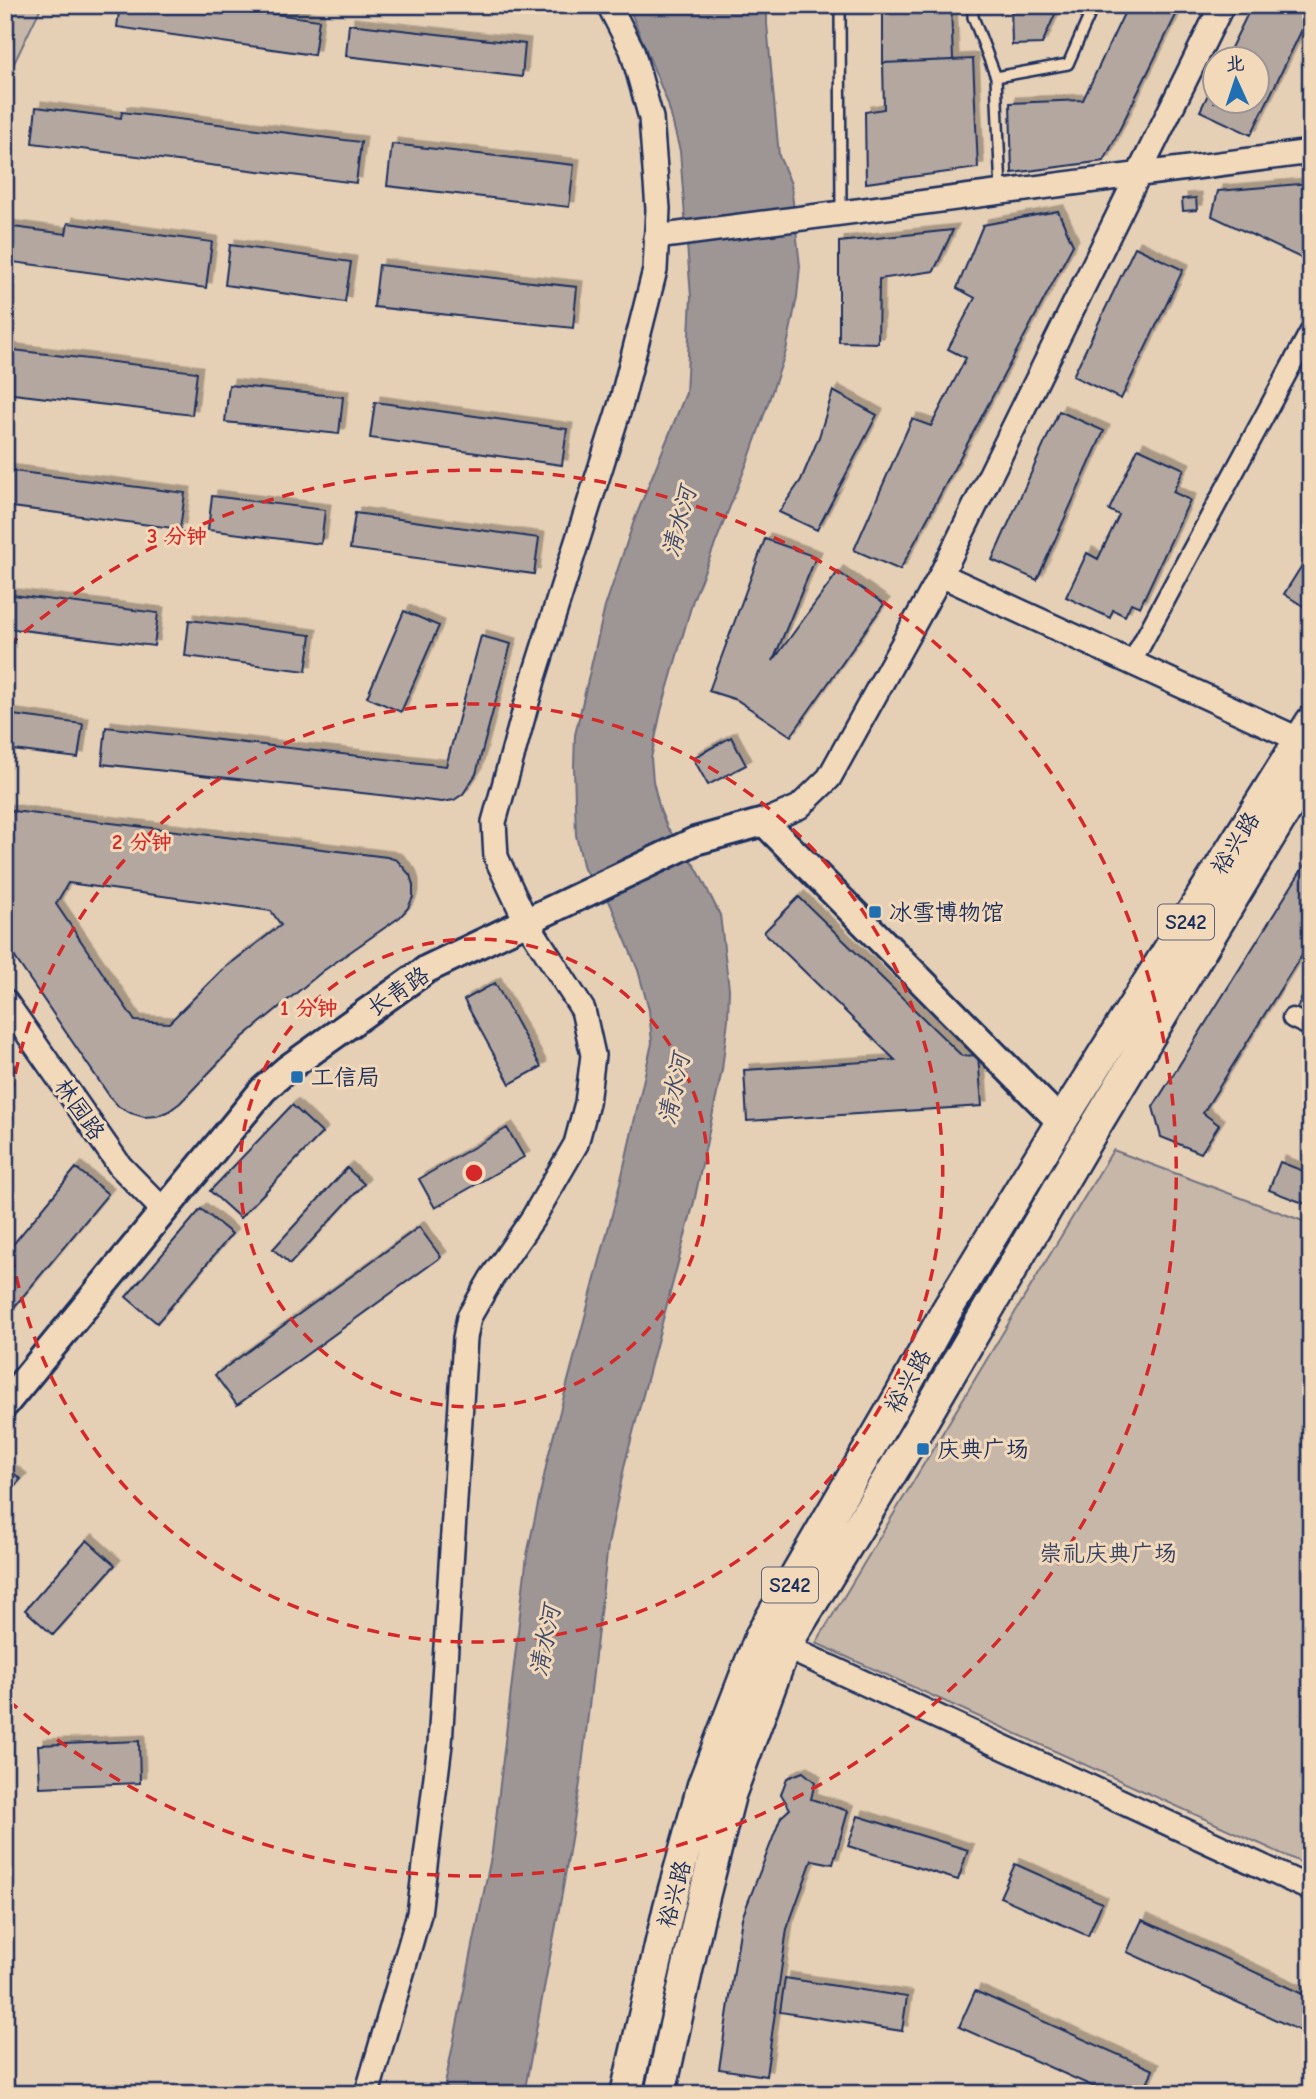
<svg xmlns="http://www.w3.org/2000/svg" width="1316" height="2099" viewBox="0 0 1316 2099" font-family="'Comic Neue','LXGW WenKai TC',sans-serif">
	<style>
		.green { fill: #c7b7a8; stroke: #717383; stroke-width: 2 }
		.water { fill: #9e9595; stroke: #6a6c7f; stroke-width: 2 }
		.building { fill: #b3a7a0; stroke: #1b2f5e; stroke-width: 2; fill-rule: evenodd; filter: url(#shadow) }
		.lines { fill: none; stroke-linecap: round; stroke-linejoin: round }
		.service-casing { stroke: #1b2f5e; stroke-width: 14 }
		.minor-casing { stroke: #1b2f5e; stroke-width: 23 }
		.tertiary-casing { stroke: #1b2f5e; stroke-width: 28 }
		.secondary-casing { stroke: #1b2f5e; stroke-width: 32 }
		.primary-casing { stroke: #1b2f5e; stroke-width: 35 }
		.service { stroke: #f2d9ba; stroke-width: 9 }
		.minor { stroke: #f2d9ba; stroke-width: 18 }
		.tertiary { stroke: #f2d9ba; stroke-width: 23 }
		.secondary { stroke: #f2d9ba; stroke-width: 26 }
		.primary { stroke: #f2d9ba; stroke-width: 30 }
		.ring { fill: none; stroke: #d62828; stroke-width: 3.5; stroke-dasharray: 12 9 }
		.poi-dot { fill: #1f6fb2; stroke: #f2d9ba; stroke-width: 2.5 }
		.labels { text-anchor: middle; stroke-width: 6; stroke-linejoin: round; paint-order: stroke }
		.shield { fill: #f2d9ba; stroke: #5c627a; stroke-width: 2 }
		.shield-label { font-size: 21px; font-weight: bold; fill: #1b2f5e }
		.street-label { font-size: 23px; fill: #1b2f5e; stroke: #f2d9ba }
		.poi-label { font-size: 23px; fill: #1b2f5e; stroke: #f2d9ba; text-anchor: start }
		.park-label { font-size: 23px; fill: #354369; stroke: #f2d9ba }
		.water-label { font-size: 24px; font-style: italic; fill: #3c486c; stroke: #f2d9ba }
		.centre { fill: #d62828; stroke: #f2d9ba; stroke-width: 3.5 }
		.ring-label { font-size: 21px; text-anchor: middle; font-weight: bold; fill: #d62828; stroke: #f2d9ba; stroke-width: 6; stroke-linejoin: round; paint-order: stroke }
	</style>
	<defs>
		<filter id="shadow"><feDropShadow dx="5.5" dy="-5.5" stdDeviation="0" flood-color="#0004"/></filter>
	</defs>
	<rect width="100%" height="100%" fill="#e5cfb5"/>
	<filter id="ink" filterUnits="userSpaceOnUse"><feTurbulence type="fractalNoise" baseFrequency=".0143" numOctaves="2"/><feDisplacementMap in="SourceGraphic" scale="14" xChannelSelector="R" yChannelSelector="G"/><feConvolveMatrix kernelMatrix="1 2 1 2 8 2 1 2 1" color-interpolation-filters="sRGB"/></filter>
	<g filter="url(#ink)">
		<path class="green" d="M5,5h37l-37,77z
			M1113,1150l198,74v643l-495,-224z"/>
		<path class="water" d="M628,5h139v19l12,132 12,28 9,82 -3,31 -11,54 -37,107 -56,142 -32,111 -10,47 2,23 7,29 7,17 30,42 23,46 9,74 -1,30 -6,51 -28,132 -69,261 -17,82 -28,238 -17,105 -39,206h-81l49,-242 35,-297 22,-102 71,-269 32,-141 -3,-33 -11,-40 -27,-65 -27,-36 -8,-34 -2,-68 1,-32 30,-128 29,-86 52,-128 5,-96 -11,-146 -12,-47z"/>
		<path class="building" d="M120,5h89l110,15 -5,35 -197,-28z
			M883,5h68l2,55 -70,3z
			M1011,5h48l-17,39 -30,1z
			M1128,5h53l-77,156 -92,12 -2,-70 73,-3z
			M1252,5h59v6l-60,124 -51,-24 14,-29v20h42v-42h-31z
			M349,24l176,20 -3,33 -176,-21z
			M973,59l5,109 -112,15 -1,-71 19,-3 -1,-46z
			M36,107l85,11 1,-6 239,30 -5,41 -324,-40z
			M392,144l182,21 -5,42 -182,-21z
			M1311,183v59l-8,17 -91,-43 6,-25z
			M1196,198l1,12 -14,1 -1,-12z
			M1058,211l15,34 -173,325 -46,-20 58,-131 19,7 35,-68 -18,-9 27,-51 -18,-10 26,-63z
			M68,223l144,19 -6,46 -201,-27v-35l61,8z
			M953,230l-19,41 -55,8 -1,64 -39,-1v-100z
			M230,245l121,17 -6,40 -120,-17z
			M1135,247l48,23 -62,129 -48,-23z
			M379,265l198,22 -4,41 -199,-21z
			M5,349l192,23 -5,43 -187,-22z
			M229,385l114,12 -4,37 -114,-12z
			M833,391l44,24 -60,115 -38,-18 22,-32 18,-43z
			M375,402l192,27 -5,36 -192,-27z
			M1059,411l45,20 -67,149 -45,-20z
			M1138,448l46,21 -11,23 17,8 -50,107 -9,-4 -6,13 -12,-6 -3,8 -44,-21 21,-44 11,6 21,-44 -10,-5z
			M5,470l180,23 -5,36 -175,-23z
			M212,496l113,14 -4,34 -113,-14z
			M355,513l184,25 -5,36 -184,-25z
			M765,539l51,18 -43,104 65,-89 46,32 -93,132 -54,-36 -28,-9z
			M1311,551v60l-27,-17z
			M5,594l153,19 -4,33 -149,-18z
			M404,611l35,15 -38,86 -34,-15z
			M189,620l122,15 -5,36 -121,-15z
			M481,636l30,8 -35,130 -13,20 -9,6 -12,2 -340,-38 4,-37 340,39z
			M5,714l78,10 -5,34 -73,-9z
			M731,737l15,28 -38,20 -15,-27z
			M5,810l382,47 10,3 13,15 3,10v12l-5,11 -8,9 -77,54 -80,66 -63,66 -11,8 -12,5 -13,1 -13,-4 -12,-6 -9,-10 -105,-154zM68,883l203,28 10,14 -59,45 -53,53 -34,-2 -79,-117z
			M1311,855v85l-108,173 16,12 -18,28 -40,-16 -8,-30z
			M799,897l163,159 16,-1 4,51 -235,15 -3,-51 151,-10 -131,-128z
			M1311,979v40l-16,-7z
			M495,983l46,84 -31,17 -46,-84z
			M292,1105l30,28 -82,85 -30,-27z
			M507,1128l17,29 -89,51 -16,-29z
			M1280,1162l31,12v32l-42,-16z
			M76,1168l32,26 -103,124v-64z
			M347,1168l17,16 -74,80 -17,-15z
			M201,1209l31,25 -75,89 -31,-26z
			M419,1227l22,30 -204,148 -22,-30z
			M5,1467l16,12 -16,18z
			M87,1540l28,25 -62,70 -28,-25z
			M139,1741l1,42 -100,4 -2,-42z
			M803,1772l12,10 -4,17 37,12 -15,53 -21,-4 -25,69 -21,147 -47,-7 23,-151 39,-101 9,-8 -9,-15 6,-16z
			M858,1816l110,34 -10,30 -110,-34z
			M1015,1864l87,39 -14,33 -88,-39z
			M1142,1920l169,78v28l-4,8 -180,-82z
			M785,1978l122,19 -5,34 -122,-19z
			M975,1991l178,79 -11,24h-32l-151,-67z"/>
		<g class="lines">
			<defs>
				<path id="service" d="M840,5l1,208
					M973,5v12l23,60
					M1001,192l-5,-115 72,-13 26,-59"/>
				<path id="minor" d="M1132,662l179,-333
					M1292,1018l19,9"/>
				<path id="tertiary" d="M656,237l655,-85
					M941,575l370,170
					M764,822l35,-15 30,-29 112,-203 281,-570
					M5,1001l115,165 44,45
					M773,1641l538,248
					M367,2094l52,-180 21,-170 25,-406 4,-21 22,-38 42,-61 43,-74 11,-41 6,-48 -10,-45 -57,-89 -30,-64 -2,-35 40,-145 88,-277 33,-130 3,-61 -7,-91 -19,-68 -23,-45"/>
				<path id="secondary" d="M5,1404l258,-314 24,-21 140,-100 268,-128 69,-19 297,300"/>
				<path id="primary" d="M626,2094l43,-187 34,-122 58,-150 141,-243 45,-82 114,-188 250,-400
					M660,2094l39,-178 31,-121 55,-148 126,-206 170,-291 230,-382"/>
			</defs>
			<use href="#service" class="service-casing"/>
			<use href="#minor" class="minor-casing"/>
			<use href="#tertiary" class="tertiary-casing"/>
			<use href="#secondary" class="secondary-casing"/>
			<use href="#primary" class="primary-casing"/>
			<use href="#service" class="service"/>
			<use href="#minor" class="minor"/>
			<use href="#tertiary" class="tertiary"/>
			<use href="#secondary" class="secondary"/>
			<use href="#primary" class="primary"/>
		</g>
	</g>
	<g class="ring">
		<circle cx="474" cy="1173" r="234"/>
		<path d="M5 1157A469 469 0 1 1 5 1189"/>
		<path d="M8 646A703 703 0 1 1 8 1700"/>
	</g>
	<g class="poi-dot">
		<rect x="868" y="905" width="14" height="14" rx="3.5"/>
		<rect x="290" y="1070" width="14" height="14" rx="3.5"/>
		<rect x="916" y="1442" width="14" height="14" rx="3.5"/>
	</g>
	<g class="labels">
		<g class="shield">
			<rect x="1158" y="904.5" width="56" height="35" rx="5"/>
			<rect x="762" y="1567.5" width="56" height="35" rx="5"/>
		</g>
		<g class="shield-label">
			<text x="1186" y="929">S242</text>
			<text x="790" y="1592">S242</text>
		</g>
		<g class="street-label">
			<text transform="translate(1235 843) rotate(-58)" y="8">裕兴路</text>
			<text transform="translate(398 991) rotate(-34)" y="8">长青路</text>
			<text transform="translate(80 1109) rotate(55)" y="8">林园路</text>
			<text transform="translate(908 1381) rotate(-61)" y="8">裕兴路</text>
			<text transform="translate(674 1894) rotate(-75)" y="8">裕兴路</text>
		</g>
		<g class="poi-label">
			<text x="889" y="920">冰雪博物馆</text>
			<text x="311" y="1085">工信局</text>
			<text x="937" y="1457">庆典广场</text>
		</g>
		<g class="park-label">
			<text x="1108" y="1561">崇礼庆典广场</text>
		</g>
		<g class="water-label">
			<text transform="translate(679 522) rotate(-75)" y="8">清水河</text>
			<text transform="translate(674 1089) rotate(-78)" y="8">清水河</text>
			<text transform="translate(545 1641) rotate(-79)" y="8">清水河</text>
		</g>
	</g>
	<circle cx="474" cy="1173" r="10" class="centre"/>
	<g class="ring-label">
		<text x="177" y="543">3 分钟</text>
		<text x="142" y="849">2 分钟</text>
		<text x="309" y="1015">1 分钟</text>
	</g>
	<rect width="1316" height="2099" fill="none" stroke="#f2d9ba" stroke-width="28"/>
	<rect x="14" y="14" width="1288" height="2071" fill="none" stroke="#1b2f5e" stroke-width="2.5" filter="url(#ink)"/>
	<g transform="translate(1236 80) rotate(357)"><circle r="33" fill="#f2d9ba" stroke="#9c9595" stroke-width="2"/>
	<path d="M0-5L12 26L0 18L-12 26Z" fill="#1f6fb2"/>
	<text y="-10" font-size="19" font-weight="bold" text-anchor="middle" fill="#1b2f5e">北</text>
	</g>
</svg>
